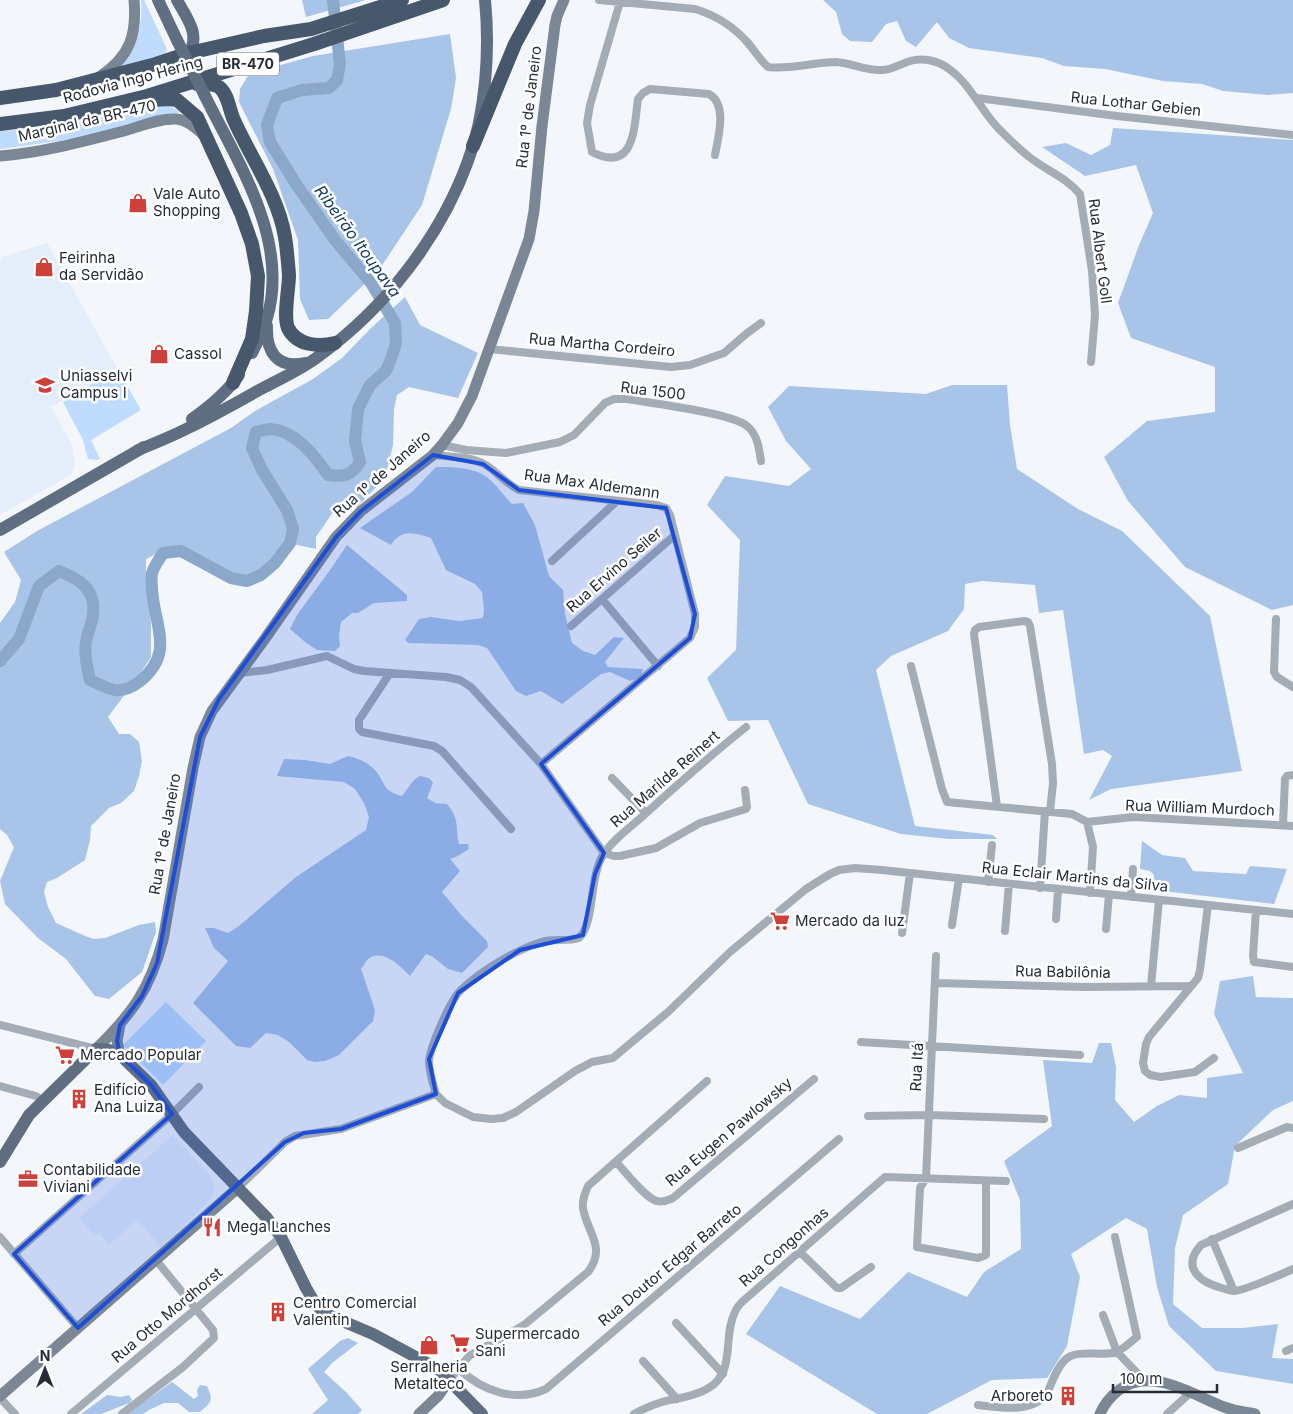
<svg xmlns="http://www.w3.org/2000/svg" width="1293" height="1414" viewBox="0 0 1293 1414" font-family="Inter,sans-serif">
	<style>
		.built { fill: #e4eefa }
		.green { fill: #bfdbfe }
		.forest { fill: #a8c4e9 }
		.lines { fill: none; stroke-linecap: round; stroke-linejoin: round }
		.river { stroke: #8ba7ca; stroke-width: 12 }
		.street { stroke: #a4acb6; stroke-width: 8 }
		.secondary { stroke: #7c8796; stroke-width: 11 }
		.primary { stroke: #5f6e80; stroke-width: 12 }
		.highway { stroke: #48586c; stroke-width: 14 }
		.primary-bridge { stroke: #5f6e80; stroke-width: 12 }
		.marked { fill: #1d4ed8; fill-opacity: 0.2; stroke: #1d4ed8; stroke-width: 4; stroke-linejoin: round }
		.labels { text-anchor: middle; stroke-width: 5; stroke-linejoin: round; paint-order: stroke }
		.shield { fill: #fff; stroke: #666b72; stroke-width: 1 }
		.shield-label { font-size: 14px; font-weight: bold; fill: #252c36 }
		.street-label { font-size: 15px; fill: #252c36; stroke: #fff }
		.poi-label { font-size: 15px; fill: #252c36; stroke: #fff; text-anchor: start }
		.water-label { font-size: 16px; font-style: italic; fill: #143b68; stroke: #fff }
	</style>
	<rect width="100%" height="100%" fill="#f3f7fc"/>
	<path class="built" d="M47,243l70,125 -66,39 21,38 3,20 -4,10 -71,40v-255l2,-3z
		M173,1135l37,41 4,8v6l-3,9 -50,48 -24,-28 -28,26 -10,-12 -4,3 -16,-18z"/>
	<path class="green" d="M141,0h3l23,49 -3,7 -49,16c19,-23 28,-41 26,-72z
		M165,104l16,8 -107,27 -74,10v-18c56,-4 110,-15 165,-27z
		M115,370h3l23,40 -50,30 9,19 -4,1 -8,-1 -5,-19 -20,-38z
		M166,1002l40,39 -43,44 -40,-40z"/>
	<path class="forest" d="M302,0h64l-60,17z
		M823,0h470v93l-25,2 -45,-4 -21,-7 -39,-3 -58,-12 -41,-3 -22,-8 -73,-10 -20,-10 -12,-16 -21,25 -10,-6 -9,-20 -11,3 -14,18 -22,-1 -8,-7 -6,-22z
		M450,34l6,44 -5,31 -29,96 -43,65 -51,49 -19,1 -9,-21 -2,-59 -25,-71 -34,-67 1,-13 9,-15 64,-18z
		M1113,128l180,12v465l-21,5 -87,-43 -57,-66 -24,-44 43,-36 68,-9v-45l-84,-29 -13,-35 21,-58 14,-32 -17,-48 -51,11 -43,-29 24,-4 25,12 19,-10z
		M405,297l15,28 58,28 -20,45 -49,-11 -12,8 -3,14 -1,36 -8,33 -28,29 -17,-5 -24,35v12l-32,-7c-7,24 -30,40 -54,31 -11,-4 -20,-14 -31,-18 -8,-4 -17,-6 -26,-9l-27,13v27l5,37v34l-13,20 -30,40 11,17h11l9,8 3,19 -3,15 -5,15 -13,12 -12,5 -18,18 -1,14 -5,20 -28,18 -10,4 -3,10 4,15 8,16 29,13 9,3 11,-1 34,-13 16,-3 1,10 -14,40 -33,27 -14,-3 -29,-37 -28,-21 -33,-34 -5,-23 14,-34 -7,-12 -7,-6v-206l15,-21 6,-22 -17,-28 33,-21 194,-103 24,-17 58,-32 29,-21 28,-29z
		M952,385h55l3,40 7,44 61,40 44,22 88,85 32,155 -131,18 -22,11 23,-44 -9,-6 -19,4 -21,-144 -24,3 -4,-28 -53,-4 -17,3 -1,25 -16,22 -57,25 -15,14 39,156 78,9 4,4h-48l-48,-5 -93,-30 -40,-84 -40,1 -21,-43 29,-28 4,-110 -33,-35 18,-29 64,10 22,-17 -25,-28 -18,-34 21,-21 137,8z
		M436,467c14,0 30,0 44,6 13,6 22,21 32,31l11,-1 12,22 14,51 14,14 2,24 7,29 11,8 12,4 19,-18 10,1 -19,24 3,5 35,2 -2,8 -11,4 -20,-9 -9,2 -39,30 -21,-13 -15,5 -10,-5 -29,-43 -9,-3 -69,-2 -4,-3 14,-21 12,-2 28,4 24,-3 1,-9 -2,-17 -7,-8 -29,-14 -15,-32c-15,-5 -30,-10 -40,7l-31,-17 52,-36z
		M347,545l60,50v6l-33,2 -16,10h-6l-11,9 -2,14 1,10 -5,5 -18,-1 -12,-8 -15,-13 7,-14 33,-45z
		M348,756c9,2 19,6 26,13 13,14 6,21 28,27l11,-15 6,-5c7,1 11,1 14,7l-6,15 8,5 12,1c13,16 8,21 12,40h9l1,5 -13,8 -6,2 10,12 -18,21 20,24 25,25 1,6 -26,26 -14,-4 -15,-12 -7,-3 -16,22c-10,-10 -27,-28 -42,-17 -3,3 -5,8 -7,10l14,41 -2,11 -34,34 -14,6 -11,1 -7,-2 -18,-18 -11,-7 -12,-2 -16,15 -14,-2 -43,-43 35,-42 -14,-13 -9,-20h9l14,5 11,-7 57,-49 70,-47 3,-13 -5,-14 -9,-14 -11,-7 -67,-6 7,-17 21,1 25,4z
		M1142,841l20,14 23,3 8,13 53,3 4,-8 37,3 -13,35 -120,-14v-15l-4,-4 -10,-2z
		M1253,976l3,21 37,1v103l-20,9 -38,36 -7,38 -45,31 -8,33 -2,56 29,24h40l36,-4 -6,34 21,1v25l-77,-13 -47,-45 -12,-39 -10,-58 -21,-11 -55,36 9,23 -13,69 -20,32 -55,2 -65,34h-50l-131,-80 34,-48 80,33 48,-47 59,25 17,-25 37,-23 -1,-49 -16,-39 48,-35 -9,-66 49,3 7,-20h12l5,24 -1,33 19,22 23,-16 22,-11 28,3v-20l36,-5 -29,-59 6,-33z
		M348,1338l10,5 -26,20 -8,9 22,20 16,18 -4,4h-46l16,-14 -20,-31 32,-28z
		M172,1382l22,17 4,-3 -1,-6 3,-5 7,1c7,15 4,16 -7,26h-11l-11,-9h-14l-15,7 -6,4h-16z
		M107,1395l14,2 8,-2 3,5 -3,3 -28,11h-20z"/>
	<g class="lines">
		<path class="river" d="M0,661l19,-22 20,-53 20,-15c22,9 37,18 34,44 -1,9 -6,18 -7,27 -2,13 1,24 4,38 20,10 30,16 49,2 37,-29 15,-56 13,-93 0,-4 -1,-11 0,-15 1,-7 8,-15 11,-21l18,-2 50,27 16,3 14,-6 14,-12 15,-20 3,-14 -6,-19 -25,-40 -10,-22 4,-16c5,-1 11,-3 15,-3 25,2 44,27 57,46 16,2 23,1 32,-13l-5,-21 3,-32 12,-24 16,-14 5,-12 5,-16 -1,-20 -24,-40 -36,-43 -39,-56 -26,-42 -3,-17 10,-27 25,-8 27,-2 8,-8 3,-16 -7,-64"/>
		<path class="street" d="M599,0l96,9c20,6 39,18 53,34 7,8 12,17 20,24 23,3 46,-5 68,-5 16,1 30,9 45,8 11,0 19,-6 29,-9 13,-4 29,0 39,8 23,16 33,45 54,64 8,8 16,16 25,23 17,14 38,21 52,38l12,77 3,44 -4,47
			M620,2l-30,103 -3,18 5,29c43,22 42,-25 46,-53l5,-6 7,-4 59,5c19,11 9,43 6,61
			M977,98l140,18 176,19
			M489,349l182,18 19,-2 34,-12 22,-19 15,-11
			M442,445l24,5 40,3 54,-11 14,-7 31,-32 9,-4h13c23,4 105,14 120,27 11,9 12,23 14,35
			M433,455c16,2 36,1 51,9 13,7 22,20 35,26l138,15 9,3 4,7 25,99v13l-5,11 -149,126
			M552,561l65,-60
			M602,599l56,67
			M1276,619l-2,53 3,5 16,10
			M571,626l104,-91
			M911,666l31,123 5,13 125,12 15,8
			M240,673l27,-3 60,-14 27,13 10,2 82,6 14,3 11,7 70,77 63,89
			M390,673l-31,47v9l3,3 72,14 8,5 69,78
			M612,778l34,35
			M997,806l-23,-172 1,-4 4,-3 45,-6 4,1 2,4 22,138 1,19 -3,29
			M1087,822l46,-5 160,9
			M1087,822l6,25 -3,46
			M1283,825l2,-46 2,-3 6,-1
			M604,853l10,3h6l36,-8 44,-25 46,-14 1,-2 -2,-17
			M988,882l4,-37
			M1040,888l5,-77
			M1131,897l2,-28
			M1208,905l-8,65 -2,8 -49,59 -3,7 -3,19 2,8 5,4 11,2 34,-5 19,-14
			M1256,910l-3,46 1,6 39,5
			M1056,919l2,-29
			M952,925l7,-47
			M1106,929l3,-34
			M1005,931l4,-47
			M902,933l8,-60
			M936,956l-10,222 -6,10 -3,59 61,11 8,-3v-74
			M936,983l149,4 106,-1
			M1151,986l8,-86
			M0,1025l96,24
			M861,1042l219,13
			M0,1086l36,10 7,5
			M436,1094c-3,-10 -7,-22 -7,-33 1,-14 21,-60 31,-70 20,-20 54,-40 81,-49 12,-4 26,0 38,-4 16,-15 10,-61 24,-83 10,-16 28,-28 41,-40 33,-30 67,-60 102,-88
			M868,1116l61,-1 115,4
			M1238,1148l49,-21 6,1
			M616,1162c9,9 29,36 41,39 6,2 11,-1 16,-3l141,-119
			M239,1187l46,-45 10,-6 46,-7 95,-35 9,9 28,14 18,2 12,-1 13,-6 59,-41 17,-9 21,-4 7,-6 48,-40 62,-60 76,-63 24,-15 9,-4 16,-2 27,2 411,44
			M1293,1204l-92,41c-20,22 -2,37 21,43 4,1 8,3 12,3 9,0 48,-17 59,-22
			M0,1237l78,91
			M1212,1239l22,52
			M800,1252l37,36h4l30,-21
			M14,1254l158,-140 27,-27
			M1103,1315l14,37 27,28
			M676,1323l47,51
			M1286,1351l7,-3
			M643,1361l34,38
			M458,1368c24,23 57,35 88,21l293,-250
			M450,1379l19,-23 55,-31 64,-53c19,-25 -1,-39 -5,-64 -1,-8 2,-15 5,-22l119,-105
			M0,1398l15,16
			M978,1405c24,3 60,9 71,-16 4,-10 9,-23 17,-30 13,-11 39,-1 52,-8 7,-3 13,-10 19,-14l-22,-100
			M71,1414l210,-177
			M122,1414l61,-47 31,-29 -1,-8 -57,-70
			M634,1414c9,-5 18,-9 28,-12 16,-4 31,-5 45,-13 30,-16 15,-52 28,-77 1,-3 4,-7 7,-10l143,-125 121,4
			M1167,1414l23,-21"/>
		<path class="secondary" d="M99,77c31,-20 38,-42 35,-77
			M0,156c41,-3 81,-14 120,-24 17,-4 38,-14 56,-13 12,1 20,10 29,17
			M96,1049c36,-35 54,-60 67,-109l30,-172 7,-31 12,-26 52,-71 72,-103 25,-26 72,-56 9,-10 16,-22 14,-27 57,-157 5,-28 8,-85 13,-101 2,-9 7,-16
			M120,1055l-3,-14 3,-16
			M0,1396l239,-209
			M419,1414l19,-18 12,-17
			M1100,1414c4,-10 10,-17 19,-24 32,-24 74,5 105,17 10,4 21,5 31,7"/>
		<path class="primary" d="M158,0l19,40
			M177,0c9,17 24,34 12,53
			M205,96c33,67 85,145 62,222 -3,12 -10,24 -15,35
			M267,326c-1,26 10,43 38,37
			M192,419c17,-12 35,-27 47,-44
			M138,450c17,-7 35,-14 52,-23 25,-12 49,-26 73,-39 19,-10 39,-19 56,-32 66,-48 121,-118 149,-195 18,-48 22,-111 17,-161
			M0,530l144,-83
			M0,1162l29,-47 67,-66 13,1 11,5 31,30 33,47 83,86 14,19 25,51 10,17 10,9 47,20 65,35 44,45"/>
		<path class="highway" d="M197,84c8,0 16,-1 22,3 9,7 10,21 14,31 17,39 45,77 52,119 2,12 3,25 4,38 0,14 -6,41 -1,53 9,18 31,19 47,15
			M0,98l56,-8 100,-26 33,-11 75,-17 47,-7 91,-29
			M152,100l16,-1 9,1 20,17 44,96 11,31 6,32 -2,35 -4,28 -19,44
			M0,124l64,-8 83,-20 167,-52 129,-44
			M473,146l42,-102 24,-44"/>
		<path class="primary-bridge" d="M177,40l28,56"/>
	</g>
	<path class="marked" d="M433,455l50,9 36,26 147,18 29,106 -5,24 -149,126 63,89 -9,21 -12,61 -63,15 -62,43 -29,66 7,35 -95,35 -37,4 -19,9 -207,186 -64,-74 158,-140 -21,-29 -31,-30 -3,-14 3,-16 22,-29 15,-33 43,-226 19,-38 117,-162 25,-26z"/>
	<defs>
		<symbol id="shop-bare" viewBox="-9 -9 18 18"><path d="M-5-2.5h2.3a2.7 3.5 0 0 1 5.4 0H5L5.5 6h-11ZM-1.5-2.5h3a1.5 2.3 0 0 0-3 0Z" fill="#ce403a" stroke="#fff" stroke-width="2.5" paint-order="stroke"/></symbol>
		<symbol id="university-bare" viewBox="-9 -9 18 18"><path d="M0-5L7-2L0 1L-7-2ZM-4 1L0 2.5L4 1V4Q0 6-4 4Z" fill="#ce403a" stroke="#fff" stroke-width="2.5" paint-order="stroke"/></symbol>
		<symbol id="supermarket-bare" viewBox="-9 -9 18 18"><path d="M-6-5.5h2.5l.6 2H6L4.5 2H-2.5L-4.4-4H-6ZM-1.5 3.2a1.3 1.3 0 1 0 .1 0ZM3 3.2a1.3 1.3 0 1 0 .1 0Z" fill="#ce403a" stroke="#fff" stroke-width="2.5" paint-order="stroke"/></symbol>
		<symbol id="building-bare" viewBox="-9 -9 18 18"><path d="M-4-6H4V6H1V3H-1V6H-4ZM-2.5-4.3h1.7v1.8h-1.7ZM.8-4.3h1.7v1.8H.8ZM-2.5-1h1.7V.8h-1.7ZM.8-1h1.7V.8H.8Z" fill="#ce403a" stroke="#fff" stroke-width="2.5" paint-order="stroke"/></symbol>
		<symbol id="office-bare" viewBox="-9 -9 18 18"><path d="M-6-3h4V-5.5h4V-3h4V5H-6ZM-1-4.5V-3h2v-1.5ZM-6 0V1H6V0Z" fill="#ce403a" stroke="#fff" stroke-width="2.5" paint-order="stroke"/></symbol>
		<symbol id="restaurant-bare" viewBox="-9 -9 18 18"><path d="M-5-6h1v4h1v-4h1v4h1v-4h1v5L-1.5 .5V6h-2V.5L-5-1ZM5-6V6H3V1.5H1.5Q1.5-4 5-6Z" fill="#ce403a" stroke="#fff" stroke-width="2.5" paint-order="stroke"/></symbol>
	</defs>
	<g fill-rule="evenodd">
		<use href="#shop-bare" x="124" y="189" width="28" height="28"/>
		<use href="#shop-bare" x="30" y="253" width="28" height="28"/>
		<use href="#shop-bare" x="145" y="340" width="28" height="28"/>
		<use href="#university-bare" x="31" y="371" width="28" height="28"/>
		<use href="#supermarket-bare" x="766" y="907" width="28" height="28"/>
		<use href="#supermarket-bare" x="51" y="1041" width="28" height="28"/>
		<use href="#building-bare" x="65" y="1085" width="28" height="28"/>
		<use href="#office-bare" x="14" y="1165" width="28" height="28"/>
		<use href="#restaurant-bare" x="198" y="1213" width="28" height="28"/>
		<use href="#building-bare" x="264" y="1298" width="28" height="28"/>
		<use href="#supermarket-bare" x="446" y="1329" width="28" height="28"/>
		<use href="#shop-bare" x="415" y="1331" width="28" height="28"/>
		<use href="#building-bare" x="1054" y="1382" width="28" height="28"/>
	</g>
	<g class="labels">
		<rect class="shield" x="217" y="52.5" width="62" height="23" rx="4"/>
		<g class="shield-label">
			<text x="248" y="69">BR-470</text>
		</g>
		<g class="street-label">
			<text transform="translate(133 80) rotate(-15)" y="5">Rodovia Ingo Hering</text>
			<text transform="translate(1136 104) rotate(6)" y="5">Rua Lothar Gebien</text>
			<text transform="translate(529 107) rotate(-83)" y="5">Rua 1º de Janeiro</text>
			<text transform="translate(87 121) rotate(-13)" y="5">Marginal da BR-470</text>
			<text transform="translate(1100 251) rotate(83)" y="5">Rua Albert Goll</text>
			<text transform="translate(602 345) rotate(5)" y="5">Rua Martha Cordeiro</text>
			<text transform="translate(653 391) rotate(7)" y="5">Rua 1500</text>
			<text transform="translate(382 474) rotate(-41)" y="5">Rua 1º de Janeiro</text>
			<text transform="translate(592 484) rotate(8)" y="5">Rua Max Aldemann</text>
			<text transform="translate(614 570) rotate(-41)" y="5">Rua Ervino Seiler</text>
			<text transform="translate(665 779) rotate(-41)" y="5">Rua Marilde Reinert</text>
			<text transform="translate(1200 808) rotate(2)" y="5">Rua William Murdoch</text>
			<text transform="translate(165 834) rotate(-80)" y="5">Rua 1º de Janeiro</text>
			<text transform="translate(1075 877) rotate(6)" y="5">Rua Eclair Martins da Silva</text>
			<text transform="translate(1063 972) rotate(1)" y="5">Rua Babilônia</text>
			<text transform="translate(917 1067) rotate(-87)" y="5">Rua Itá</text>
			<text transform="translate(729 1132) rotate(-40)" y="5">Rua Eugen Pawlowsky</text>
			<text transform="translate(784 1247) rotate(-41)" y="5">Rua Congonhas</text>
			<text transform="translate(670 1265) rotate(-40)" y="5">Rua Doutor Edgar Barreto</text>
			<text transform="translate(167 1315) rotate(-40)" y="5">Rua Otto Mordhorst</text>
		</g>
		<g class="poi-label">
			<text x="153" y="199">Vale Auto<tspan x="153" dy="17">Shopping</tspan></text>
			<text x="59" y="263">Feirinha<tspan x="59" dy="17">da Servidão</tspan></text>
			<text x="174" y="359">Cassol</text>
			<text x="60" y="381">Uniasselvi<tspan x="60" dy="17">Campus I</tspan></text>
			<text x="795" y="926">Mercado da luz</text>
			<text x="80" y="1060">Mercado Popular</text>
			<text x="94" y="1095">Edifício<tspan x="94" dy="17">Ana Luiza</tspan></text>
			<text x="43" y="1175">Contabilidade<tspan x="43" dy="17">Viviani</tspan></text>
			<text x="227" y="1232">Mega Lanches</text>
			<text x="293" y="1308">Centro Comercial<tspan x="293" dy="17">Valentin</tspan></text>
			<text x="475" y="1339">Supermercado<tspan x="475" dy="17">Sani</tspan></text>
			<text x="429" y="1372" text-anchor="middle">Serralheria<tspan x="429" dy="17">Metalteco</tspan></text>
			<text x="1053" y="1401" text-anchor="end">Arboreto</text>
		</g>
		<g class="water-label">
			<text transform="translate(358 241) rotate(54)" y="6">Ribeirão Itoupava</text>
		</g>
	</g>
	<g transform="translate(45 1369)" stroke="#ffffff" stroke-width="4" paint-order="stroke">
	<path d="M0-4L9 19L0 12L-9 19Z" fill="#252c36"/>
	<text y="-8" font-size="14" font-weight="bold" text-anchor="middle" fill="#252c36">N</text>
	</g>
	<path d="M1113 1384v8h104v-8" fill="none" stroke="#252c36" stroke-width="2.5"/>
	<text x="1120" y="1384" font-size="15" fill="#252c36" stroke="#ffffff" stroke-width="4" paint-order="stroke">100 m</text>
</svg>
